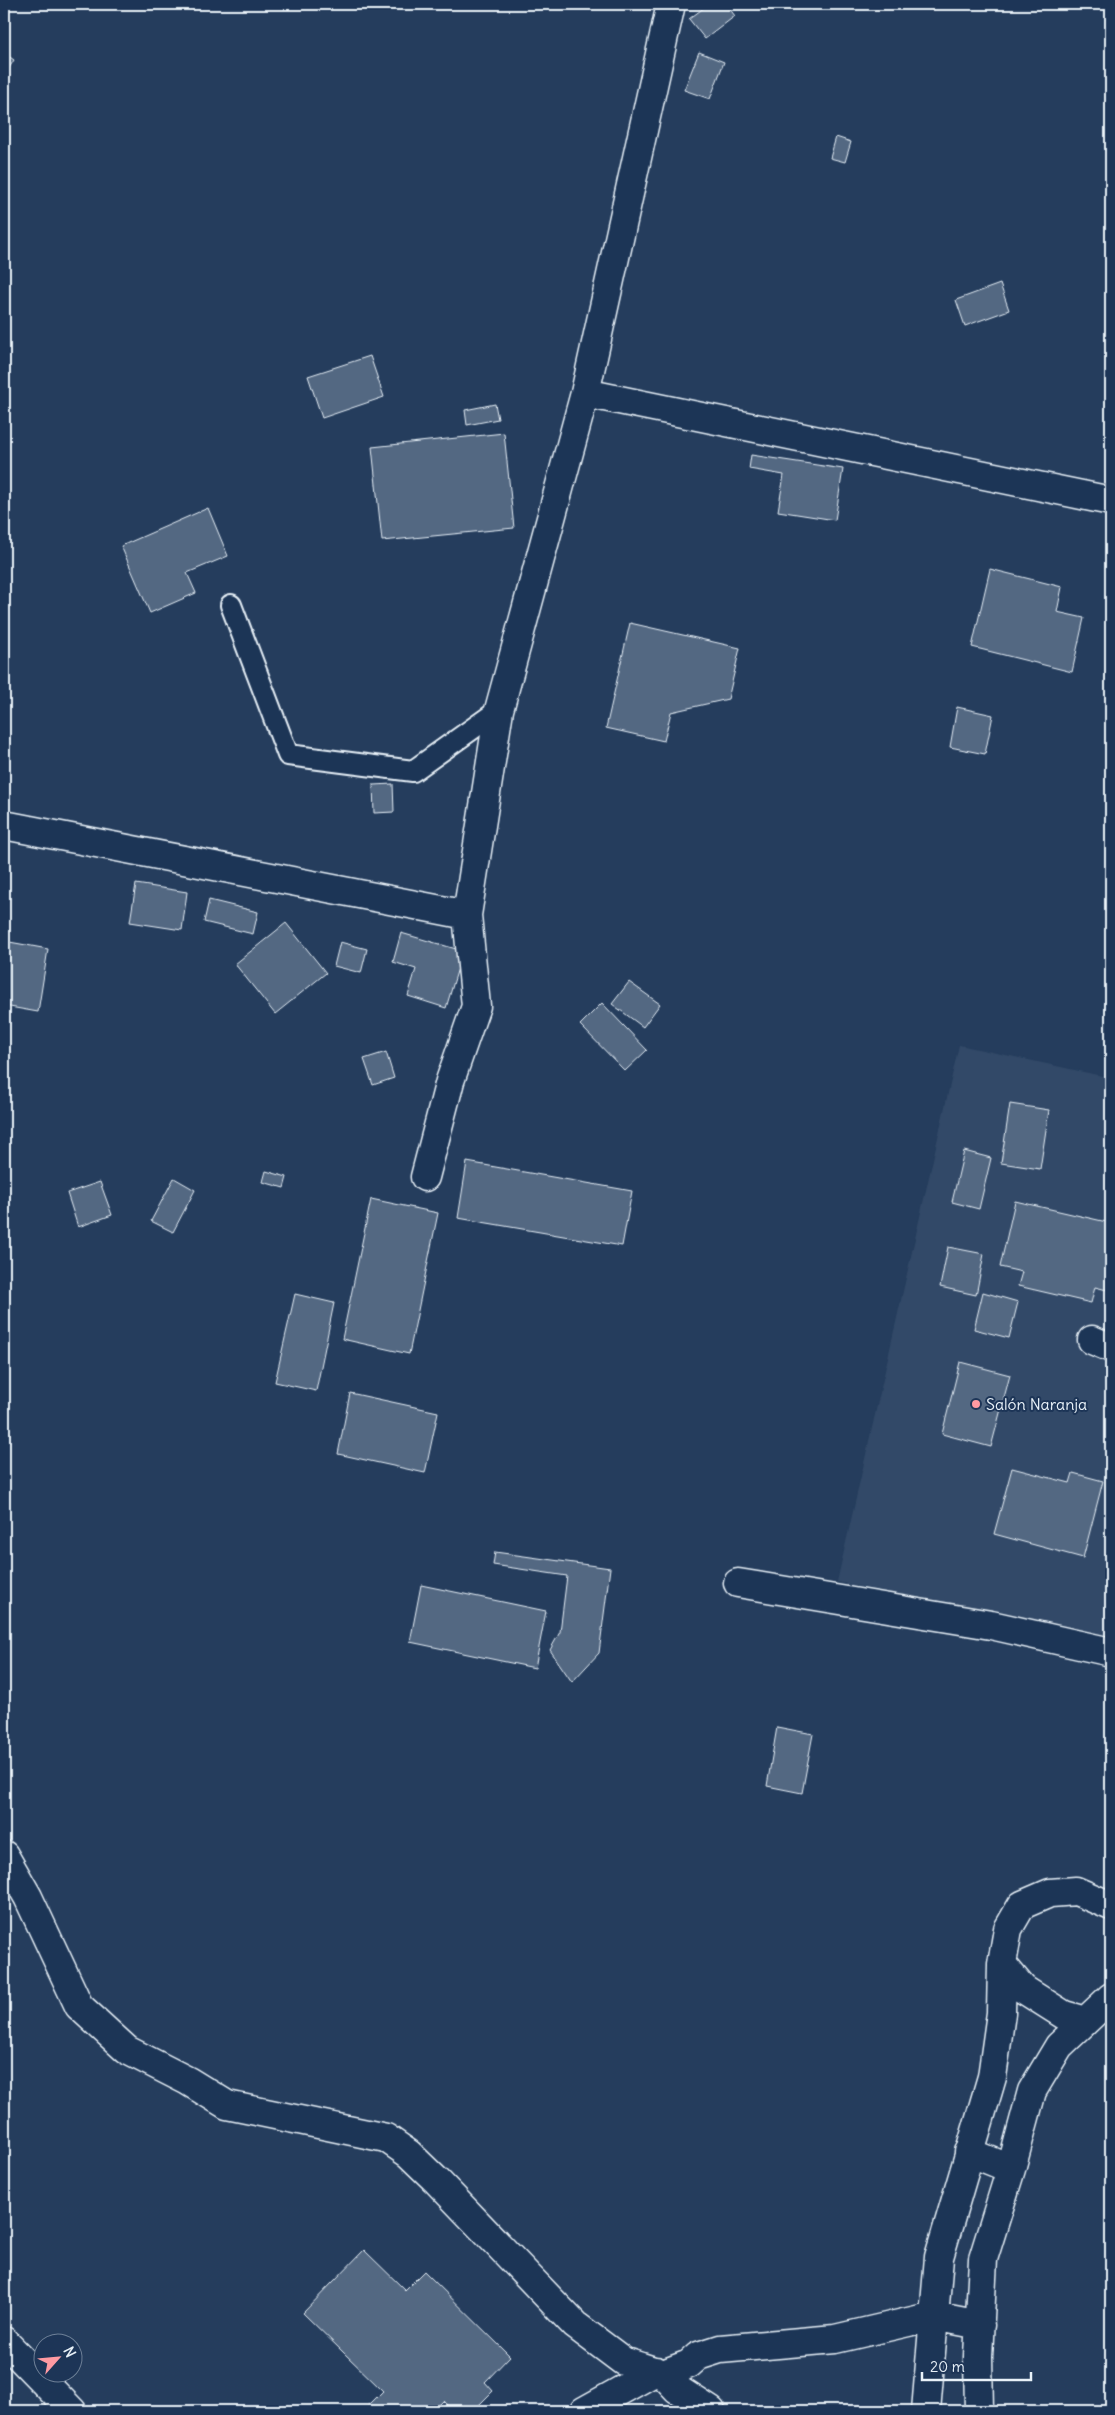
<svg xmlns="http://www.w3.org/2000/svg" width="1115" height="2415" viewBox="0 0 1115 2415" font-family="Delius,sans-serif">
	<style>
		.built { fill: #334a68 }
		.building { fill: #536782; stroke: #e8f1f8 }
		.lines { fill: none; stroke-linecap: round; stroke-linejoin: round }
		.lane-casing { stroke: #e8f1f8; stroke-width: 24 }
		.street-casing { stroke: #e8f1f8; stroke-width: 31 }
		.lane { stroke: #1d3557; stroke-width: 20 }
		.street { stroke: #1d3557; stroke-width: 28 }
		.poi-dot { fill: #ff9aa2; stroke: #1d3557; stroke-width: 2 }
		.labels { text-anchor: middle; stroke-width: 4; stroke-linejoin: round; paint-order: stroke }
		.poi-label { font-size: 16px; fill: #e8f1f8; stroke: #1d3557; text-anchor: start }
	</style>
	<rect width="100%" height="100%" fill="#253d5d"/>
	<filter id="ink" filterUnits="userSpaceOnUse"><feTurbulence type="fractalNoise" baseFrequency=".02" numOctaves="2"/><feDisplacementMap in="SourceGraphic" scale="10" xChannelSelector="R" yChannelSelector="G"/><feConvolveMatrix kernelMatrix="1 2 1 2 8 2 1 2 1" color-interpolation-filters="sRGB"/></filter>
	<g filter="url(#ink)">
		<path class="built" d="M959,1045l152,33v560l-274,-56z"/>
		<path class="building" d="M709,4h17l9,12 -30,23 -16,-20z
			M699,52l25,10 -14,37 -26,-9z
			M4,53l10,7 -10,16z
			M836,137l15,5 -6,20 -15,-4z
			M1000,284l9,26 -44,16 -9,-26z
			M370,356l14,41 -62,21 -14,-42z
			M495,404l3,15 -31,6 -2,-15z
			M504,433l10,95 -132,13 -10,-94z
			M751,455l92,14 -8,51 -57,-9 6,-36 -35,-6z
			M208,508l20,48 -41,17 9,20 -46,20 -29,-67z
			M990,569l72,18 -5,25 27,6 -12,54 -100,-25z
			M630,623l110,25 -12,51 -57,13 -7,29 -58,-13z
			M957,707l36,8 -8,39 -35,-7z
			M393,784l1,28 -20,1 -1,-28z
			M136,884l51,8 -5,38 -52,-8z
			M209,900l49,12 -5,22 -49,-12z
			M286,923l40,50 -51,41 -40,-50z
			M401,933l62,18 -17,57 -38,-12 8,-27 -23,-7z
			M4,941l44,8 -10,63 -34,-6z
			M340,942l27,7 -6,24 -27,-7z
			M629,982l31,22 -17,23 -31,-23z
			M602,1003l45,47 -22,21 -45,-46z
			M386,1052l8,26 -21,7 -9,-26z
			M1010,1104l39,6 -9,59 -39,-6z
			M964,1151l27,7 -12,51 -27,-7z
			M467,1162l165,29 -10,55 -164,-28z
			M266,1171l21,6 -3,11 -21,-6z
			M174,1178l21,12 -22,42 -22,-11z
			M100,1182l12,33 -34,12 -11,-34z
			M371,1199l67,14 -29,141 -67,-15z
			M1015,1201l96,22v68l-16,-4 -4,16 -73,-17 4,-14 -22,-5z
			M948,1247l36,7 -8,41 -36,-8z
			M983,1292l35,10 -9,36 -35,-9z
			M295,1294l39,9 -18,88 -41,-9z
			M960,1362l50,13 -19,72 -49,-13z
			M350,1393l88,19 -13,61 -87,-19z
			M1012,1468l58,15 3,-10 30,8 -20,77 -89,-24z
			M495,1552l115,16 -11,85 -27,29 -22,-32 10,-18 7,-56 -74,-11z
			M421,1585l125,26 -11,57 -125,-26z
			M777,1727l36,7 -11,59 -35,-7z
			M364,2250l41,40 19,-19 86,85 -25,26 8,9 -20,20h-20l-10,-10 -10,10h-70l20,-20 -80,-78z"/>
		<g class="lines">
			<defs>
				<path id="lane" d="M231,605l57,150 125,16 86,-61"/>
				<path id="street" d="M585,393l526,108
					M4,825l463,90
					M425,1177l25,-96 26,-75 -9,-91 32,-205 86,-317 86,-389
					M1092,1340l19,8
					M738,1583l253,42 120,27
					M4,1855l24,42 51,109 48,44 61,31 39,24 159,33 23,16 28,27 138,144 48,36 40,13
					M1002,1964l21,25 41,26 21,6
					M969,2152l42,17
					M4,2341l68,70
					M584,2411l72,-40
					M711,2411l-34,-22 -14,-15 26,-10 9,-8 22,-7 115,-10 99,-23 46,9
					M926,2411l13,-154 53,-180 9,-64 1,-49 6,-35 14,-24 28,-12 26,-2 35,15
					M979,2411l-1,-54 5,-98 28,-90 21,-78 27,-45 52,-49"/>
			</defs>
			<use href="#lane" class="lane-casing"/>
			<use href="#street" class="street-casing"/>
			<use href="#lane" class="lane"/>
			<use href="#street" class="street"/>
		</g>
	</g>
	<circle class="poi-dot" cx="976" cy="1404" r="5"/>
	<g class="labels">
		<g class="poi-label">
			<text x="986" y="1410">Salón Naranja</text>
		</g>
	</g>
	<rect width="1115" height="2415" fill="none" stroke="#1d3557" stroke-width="20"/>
	<rect x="10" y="10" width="1095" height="2395" fill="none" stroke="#e8f1f8" stroke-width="2" filter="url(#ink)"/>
	<g transform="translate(58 2358) rotate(63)"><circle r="24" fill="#1d3557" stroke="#6e8097"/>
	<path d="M0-4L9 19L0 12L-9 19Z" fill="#ff9aa2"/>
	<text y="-8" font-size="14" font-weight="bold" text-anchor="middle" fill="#e8f1f8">N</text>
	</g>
	<path d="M922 2372v8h109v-8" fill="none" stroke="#e8f1f8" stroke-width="2.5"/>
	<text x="930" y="2372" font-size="15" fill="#e8f1f8" stroke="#1d3557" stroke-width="4" paint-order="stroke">20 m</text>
</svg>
